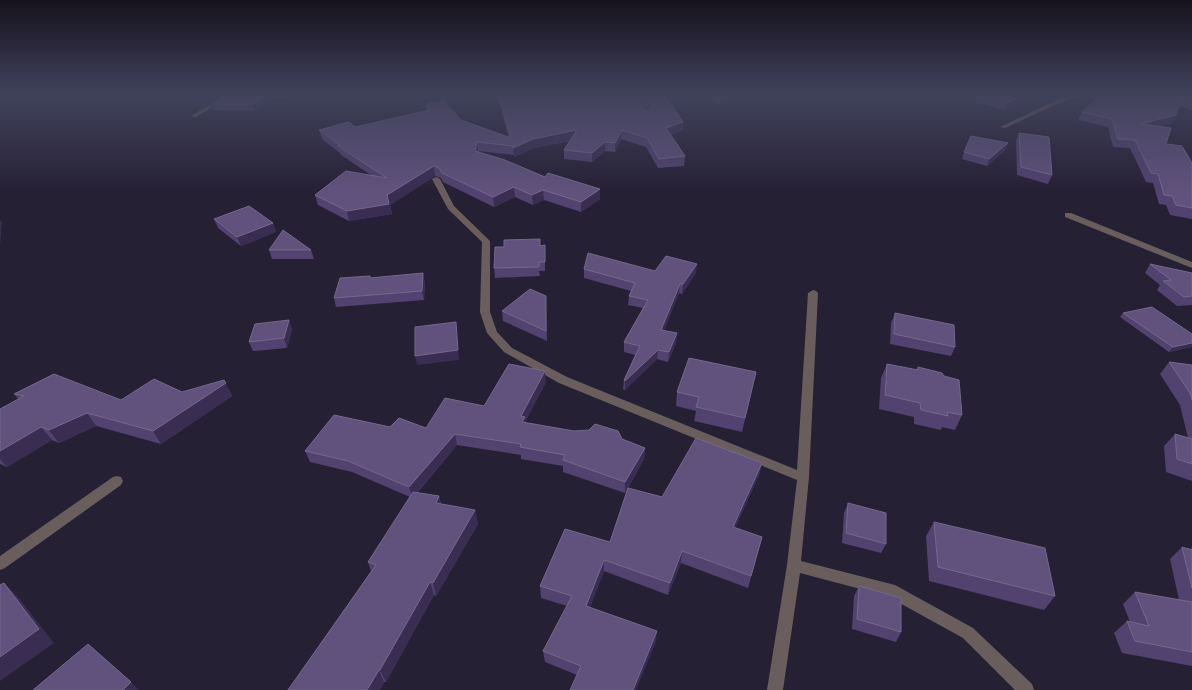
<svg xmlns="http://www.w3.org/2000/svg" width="1192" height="690" viewBox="0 0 1192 690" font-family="'Public Sans',sans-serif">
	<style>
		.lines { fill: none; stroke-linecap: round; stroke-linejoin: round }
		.street { fill: #6a5e5c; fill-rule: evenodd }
		.wall { fill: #51426f }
		.shaded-wall { fill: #392d52 }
		.building { fill: #60527c; stroke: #74688d }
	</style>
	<rect width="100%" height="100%" fill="#262034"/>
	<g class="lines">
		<path class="street" d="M226,95h7l-37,22 -5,-1z
			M257,95h46l-3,2 -45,1v-2z
			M1075,95h10l-26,8 -54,25 -5,-1 55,-26z
			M436,177l4,2 14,27 36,35v71l7,20 15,16 55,29 230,93 11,-177 5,-3 3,1 2,2 -9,184 -8,84 94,24 78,43 59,56 2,6h-19l-52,-52 -76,-42 -87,-23 -17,117h-16l20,-125 10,-85 -238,-97 -55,-31 -17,-19 -7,-21 2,-70 -34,-33 -16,-30z
			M1065,213h6l121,49v6l-127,-51z
			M117,476l4,1 2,4 -2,4 -116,83 -5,2v-14l113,-79z"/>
	</g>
	<path class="wall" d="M497,95h136l13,15h2l-14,-15h31l18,35 -13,5 15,21 -1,10 -26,2 -12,-21 -25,-8 -6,13 -10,-1 -13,11 -28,-3v-9l6,-9 -36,7 -20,9v-2l-36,-4 67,26 55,12v10l-19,13 -37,-12 -11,5 -18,-8 -21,10 -51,-25 -2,-4 -6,-2 -45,29 2,9 -43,7 -31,-16 -3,-10 56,-20 -30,-20 -1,-2 -18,-14 -3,-9 36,-3 72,-16 -1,-7 35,16 48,18z
		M706,95h39l-26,10z
		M964,95h73l-33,15 -41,-13z
		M1192,95v15l-13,-4 -3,9 -5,9 -11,2 6,18 26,19v56l-22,-4 -4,-10 -7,-1 -6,-21 -7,-1 -16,-34 -17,-1 -5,-20 -30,-7 4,-8z
		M271,99l-17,12 -40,-1 -2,-6z
		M1019,133l33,42 -4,9 -31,-9 -1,-35z
		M1008,143l-3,7 -18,16 -25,-7 2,-7z
		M214,219l59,4 3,9 -35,14 -23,-18z
		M540,246l5,8v17h-6l1,5 -45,2 -1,-10z
		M269,250h42l3,9h-42z
		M1150,264l42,9v32l-15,1 -20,-16 3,-5 -15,-12z
		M584,269l71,2 41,2 -14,21 -3,-1 -15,37 12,13 -8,19 -11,-3 -32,31 -2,-1 1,-9 11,-25 -11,-3v-10l19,-34 -15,-3 1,-9 2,-5 -47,-13z
		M371,278l54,4 -1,18 -88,7 -2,-9z
		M546,305l1,36 -44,-20 -1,-10z
		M895,313l60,34 -4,9 -61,-12 1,-21z
		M1123,313l69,21v13l-23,5 -49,-35z
		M289,320l3,10 -5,18 -34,3 -4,-9z
		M1169,362l23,3v116l-26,-9 -2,-26 11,-12 13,4 -8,-33 -20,-31z
		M887,364l30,6 1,-3 44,48 -7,15 -13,-3 -1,3 -27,-6v-7l-35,-8 2,-31z
		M756,372l-14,60 -48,-11 2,-10 -20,-5 1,-14z
		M224,380l8,16 -71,48 -65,-18 -37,17 -7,-3 -45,27 -7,-3v-55l18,-10 -4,-5 107,6 61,-8z
		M546,382l-21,40v1l97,16 23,9 -1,11 -16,29 34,9 100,-34 -3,12 -24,53 27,9 -14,51 -67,-25 -13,32 -64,-24 -14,36 66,35 -79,33 -32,-13 -2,-11 24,-45 -26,-8 -1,-12 70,-44 18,-54 -3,5 -62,-21v-6l-42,-7v-4l-64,-10 -40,48 22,3 2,8 34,6 3,14 -42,72 -2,-1 -48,87h-2l-4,8h-92l83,-119 -3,-9 42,-65 -58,-25 -42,-10 -5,-11 85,-24 36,1z
		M848,503l38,41 -5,9 -39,-10 2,-30z
		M934,522l121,74 -11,14 -115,-29 -3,-45z
		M1192,546v120l-70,-13 -8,-20 13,-12 3,1 -7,-18 12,-12 44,8 -9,-41 12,-12 9,2z
		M859,586l42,46 -5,10 -44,-13 2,-33z"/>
	<path class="shaded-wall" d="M267,95h3l1,4 -17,12 -2,-6z
		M736,95h9l-26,10v-4z
		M1025,95h12l-33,15 2,-7z
		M1176,115l-5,9 -34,8 4,-8z
		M683,122v8l-18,7 1,-9z
		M577,130l1,9 -44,9 -20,9 -1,-9 20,-9z
		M622,130l-1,9 -6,13v-9z
		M477,142l1,9h-3z
		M605,142v9l-13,11v-9z
		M1008,143l-3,7 -18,16 2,-7z
		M434,166l1,10 -45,29 2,9 -43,7 -2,-10 40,-16z
		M514,187l1,10 -21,10 -1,-10z
		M600,189v10l-19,13v-10z
		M543,190l1,10 -11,5 -1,-10z
		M0,220l2,2 -2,24z
		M273,223l3,9 -35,14 -4,-9z
		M697,264l-1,9 -14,21 1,-10z
		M423,273l2,9 -1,18 -2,-9z
		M680,284l-1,9 -19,46 1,-9z
		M289,320l3,10 -5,18 -3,-10z
		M456,322l1,9 2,29 -42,5 -2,-9z
		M677,333l-1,10 -8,19 1,-10z
		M1192,343v4l-23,5 4,-5z
		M658,350l-1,9 -32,31v-9z
		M545,371l1,11 -21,40 1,6 -2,6 -3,-18z
		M226,383l6,13 -71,48 -8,-13z
		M87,413l9,13 -37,17 -10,-13z
		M41,427l11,13 -45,27 -7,-8v-8z
		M455,434l2,11 -45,53 -3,-11z
		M645,448l-1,11 -19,34v-11z
		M762,463l-3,12 -29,64 3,-12z
		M439,496l3,13 -6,-6z
		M475,510l3,14 -42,72 -3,-13z
		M682,551l-1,12 -13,32 2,-12z
		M604,560v11l-18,46v-11z
		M430,582l4,13 -48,87 -6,-12z
		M4,583l14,14 36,46 -54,38v-24z
		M657,631l-1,11 -20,48h-3z
		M379,670l5,12 -4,8h-13z
		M131,682l8,8h-16z"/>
	<path class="building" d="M226,95h41l-15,10 -40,-1z
		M499,95h134l13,15h7v-4l-11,-11h23l18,27 -17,6 19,28 -26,3 -12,-21 -25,-8 -7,13 -10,-1 -13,11 -28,-3 13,-20 -44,9 -20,9v-2l-36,-4 -2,9 30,9 40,17 3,-4 52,16 -19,13 -38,-12 -11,5 -18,-8 -21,10 -51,-24 -3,-5 -5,-2 -47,29 2,9 -42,7 -32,-16 31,-24 41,7 -49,-32 2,-1 -21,-15 30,-8 6,5 75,-17 -4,-6 19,-2 16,18 50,18z
		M711,95h25l-17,6z
		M979,95h46l-19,8z
		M1101,95h91v6l-10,-3 -6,17 -35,9 30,4 -5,16 16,2 10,17v45l-16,-3 -4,-9 -8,-1 -6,-21 -7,-1 -16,-33 -17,-1 -6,-20 -30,-7z
		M1019,133l30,4 3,38 -31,-8z
		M971,136l37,7 -19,16 -25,-7z
		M249,206l24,17 -36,14 -23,-18z
		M283,230l28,20h-42z
		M540,239v7l5,-1v17h-6v5l-45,1 1,-21h9v-7z
		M588,253l67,18 11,-15 31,8 -14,20h-3l-19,46 16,3 -8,19 -11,-2 -33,31 -1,-1 16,-34 -16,-4 24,-42 -19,-4 6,-13 -51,-14z
		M1150,264l42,9v23l-8,1 -21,-16 8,-1z
		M423,273l-1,18 -88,7 6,-20 30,-2v2z
		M530,289l16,7v35l-44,-20z
		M1152,307l40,27v9l-19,4 -50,-34z
		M895,313l59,12 1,22 -61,-13z
		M289,320l-5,18 -35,4 6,-18z
		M456,322l2,28 -43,6v-29z
		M689,358l67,14 -11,46 -49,-11 3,-10 -22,-5z
		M1169,362l23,3v35l-2,-7z
		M509,364l36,7 -24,45 4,1 -3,5 52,9 15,-1 6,-6 23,7 4,8 23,9 -20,34 -62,-22 2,-5 -45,-8 1,-3 -66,-10 -46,53 -61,-26 -43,-10 29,-36 56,12 9,-9 27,10 19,-30 39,8z
		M887,364l31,6v-3l24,6 2,3 15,4 3,35 -15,-3 1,4 -27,-6 -1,-7 -35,-8z
		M54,374l67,26 33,-21 28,13 42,-12 2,3 -73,48 -66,-18 -38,17 -8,-3 -41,24v-42l24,-13 -10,-2z
		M1175,434l17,5v25l-15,-5z
		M696,438l66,25 -29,64 29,10 -11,39 -69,-25 -12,32 -66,-23 -18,46 71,25 -24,59h-63l11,-24 -38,-15 29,-55 -32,-10 25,-57 45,13 18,-54 34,9z
		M413,492l26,4 -3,7 39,7 -42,73 -3,-1 -50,88h-1l-12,20h-79l88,-125 -8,-3z
		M848,503l38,10v31l-40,-11z
		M934,522l111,26 10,48 -117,-29z
		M1182,547l10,3v38z
		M4,583l35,46 -39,28v-72z
		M859,586l42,12v34l-44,-13z
		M1135,592l57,10v50l-57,-11 -8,-20 22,5z
		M88,644l43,38 -8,8h-90z"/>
	<linearGradient id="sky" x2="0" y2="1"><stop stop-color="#15121d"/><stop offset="0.49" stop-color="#41425c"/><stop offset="1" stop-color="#41425c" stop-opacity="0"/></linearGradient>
	<rect width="1192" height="192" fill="url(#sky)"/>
</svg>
